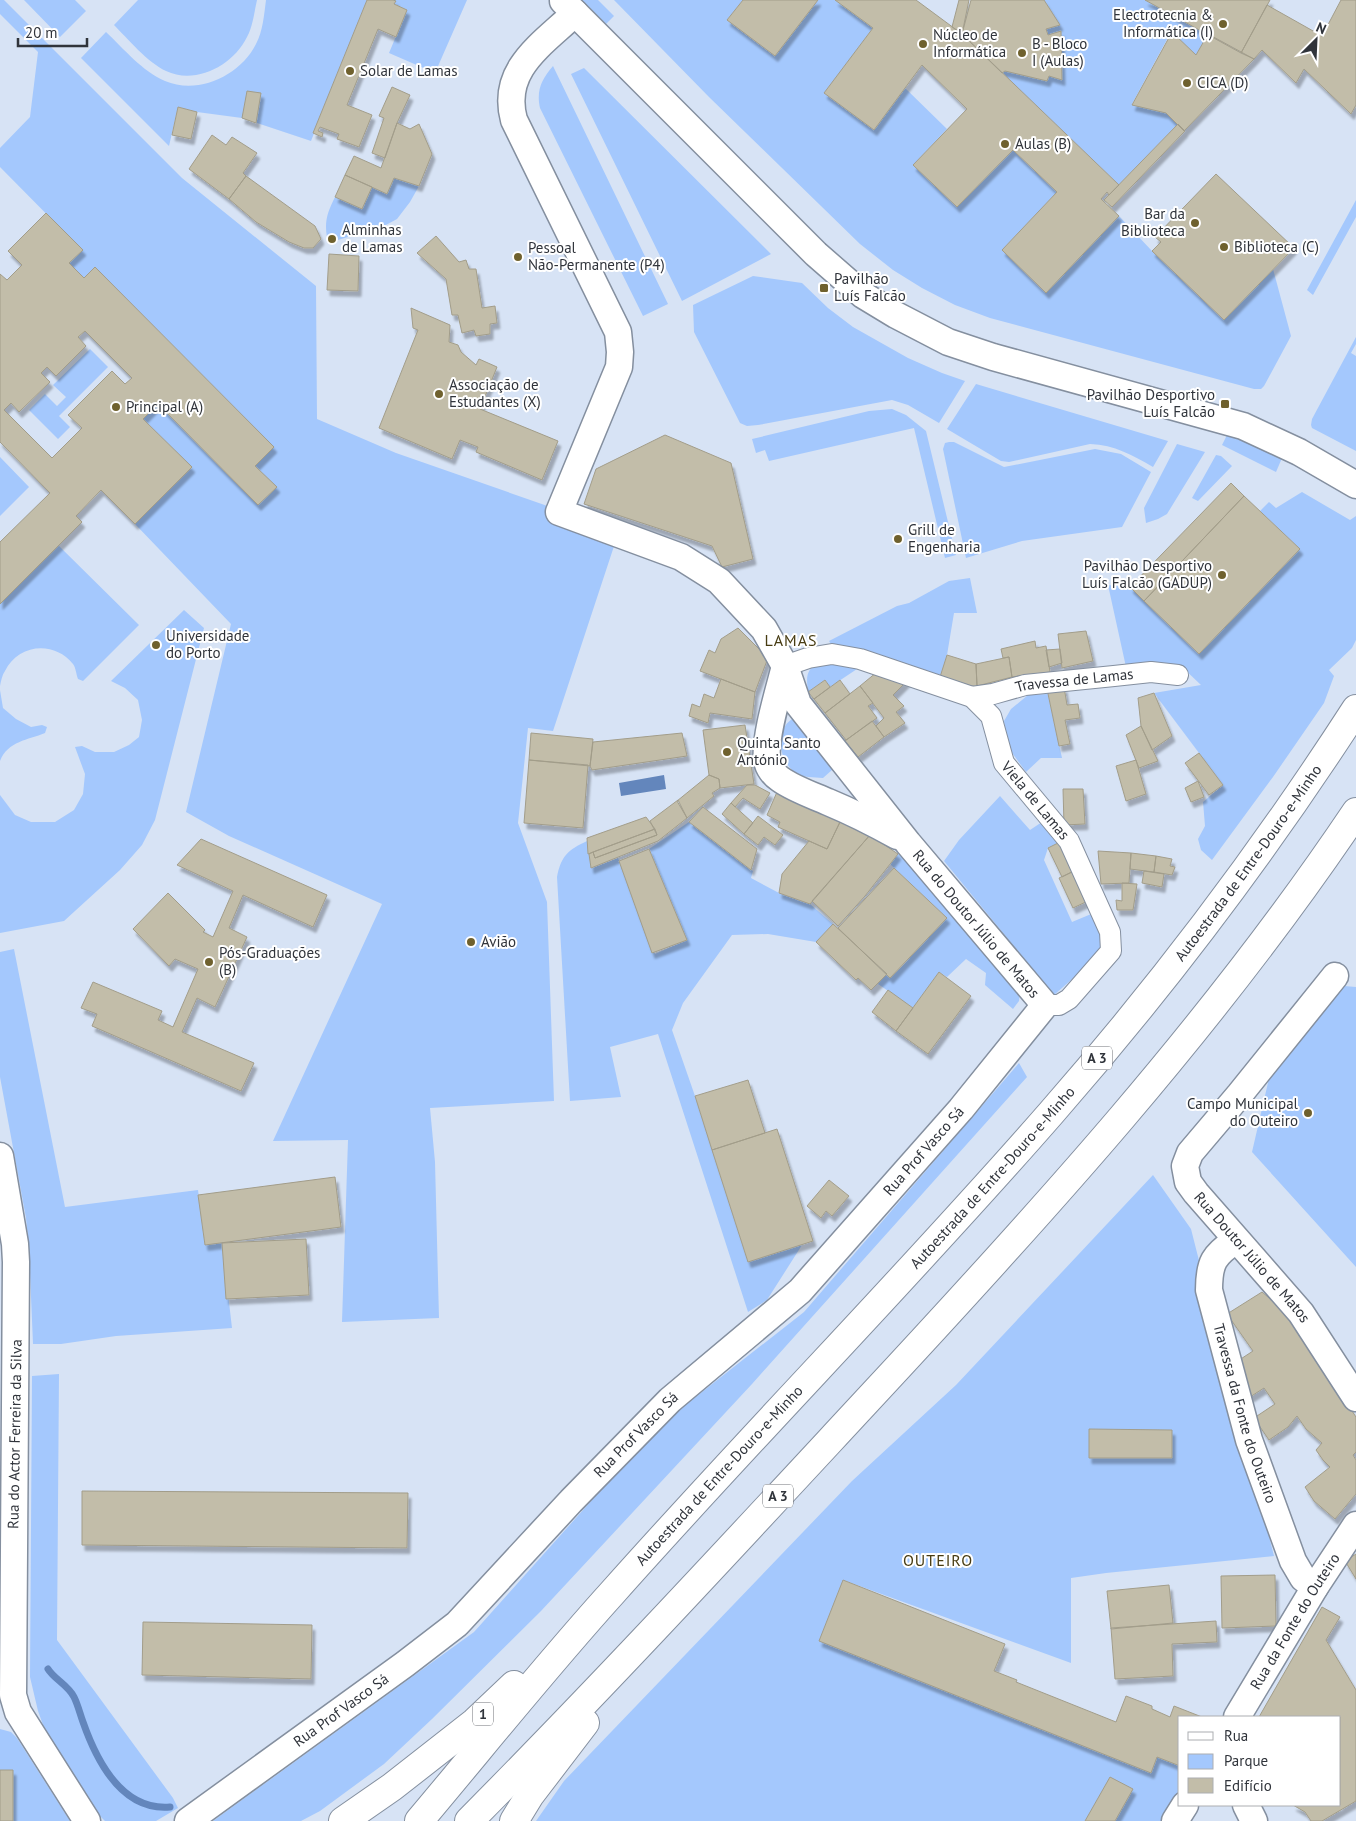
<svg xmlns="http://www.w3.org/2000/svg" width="1356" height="1821" viewBox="0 0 1356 1821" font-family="'PT Sans',sans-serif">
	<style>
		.green { fill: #a4c8fd }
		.water { fill: #6386bc }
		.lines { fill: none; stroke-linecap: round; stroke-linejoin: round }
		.stream { stroke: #6386bc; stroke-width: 7 }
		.building { fill: #c2bda9; stroke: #a29d8a; fill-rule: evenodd; filter: url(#shadow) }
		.pedestrian-casing { stroke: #848f9f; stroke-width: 22 }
		.minor-casing { stroke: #848f9f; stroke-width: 29 }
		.motorway-casing { stroke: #848f9f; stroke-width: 30 }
		.pedestrian { stroke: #fff; stroke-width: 20 }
		.minor { stroke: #fff; stroke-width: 26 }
		.motorway { stroke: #fff; stroke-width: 28 }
		.poi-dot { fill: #6f612e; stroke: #fff; stroke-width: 2 }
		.labels { text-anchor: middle; stroke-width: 4; stroke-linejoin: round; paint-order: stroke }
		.shield { fill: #fff; stroke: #6e7176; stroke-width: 1 }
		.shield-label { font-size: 14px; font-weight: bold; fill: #30343b }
		.poi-label { font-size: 15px; fill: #30343b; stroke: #fff; text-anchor: start }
		.street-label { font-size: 15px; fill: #30343b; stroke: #fff }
		.neighbourhood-label { font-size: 16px; letter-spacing: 1px; fill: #473c13; stroke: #fff }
	</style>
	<defs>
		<filter id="shadow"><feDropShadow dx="3" dy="5.5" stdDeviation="1" flood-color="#0004"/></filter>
	</defs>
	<rect width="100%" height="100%" fill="#d7e3f5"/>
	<path class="green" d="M0,0h4l178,178 134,108 1,133 79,34 223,78 -66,200 -25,-3 -10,95 29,79 7,199 -124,7 5,54 4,156 -97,4 6,-182 -75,1 109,-237 -153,-68 -43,-24 45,-188 -96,-100 57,-56 -49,-49 15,-15 100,101 18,-18 -21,-21 19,-19 -179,-180 -11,11 -15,-15 13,-13 -82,-83v-19l30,-31 8,-65 -38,-38z
		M24,0h51l11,11 -26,26z
		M138,0h119c-3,13 -4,26 -10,37 -14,29 -52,48 -81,34 -19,-9 -38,-32 -52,-46z
		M266,0h101l-56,141 -69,-23 -45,-6 -19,-5 -9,39 -88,-88 25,-26c18,17 36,39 59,49 33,14 75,-5 91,-37 7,-13 8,-29 10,-44z
		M393,0h74l-32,73 -46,-20 18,-43 -13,-6 1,-3z
		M582,0h16l16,16 -8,8z
		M614,0h129l-16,20 48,36 43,-56h17l38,28 -48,65 49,37 31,-42 42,41 -34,36 44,42 56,-57 44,42 -55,58 44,42 73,-76 33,35 72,69 49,-51 18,67 -27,50 -3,3h-7l-264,-71 -35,-13 -33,-17 -29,-18 -33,-26 -151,-147z
		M1044,0h101l63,34 -12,21 -25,-23 -39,72 23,6 7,-12 16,26 -59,61 -117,-112 3,-2 42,10 2,-5 13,3 -1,-47 -13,3 -2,-6 13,-4z
		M553,66l115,238 -25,12 -103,-208c-4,-18 2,-29 13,-42z
		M584,68l187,186 -89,47 -111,-227z
		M394,178l25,8 -9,16 -13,17 -13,7 -46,14 -11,-3c-3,-16 1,-26 8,-40l27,12 10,-22 15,7z
		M1356,200v17l-43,78 -6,-5z
		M753,276l49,7 26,25 25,19 55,31 34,15 23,8 -26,42 -31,-18 -16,-5 -134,25 -11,1 -7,-3 -46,-91 -1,-27z
		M1356,337v7l-5,9 5,3v95l-44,-23 -1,-3 1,-6z
		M90,349l18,18 -49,49 11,11 -12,12 -29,-29 16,-16 12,12 9,-9 -13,-12z
		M976,384l192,57 -15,26c-21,-12 -38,-22 -63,-23l-81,18 -8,-1 -54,-32z
		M892,409l14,6 20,16 30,124 -11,3 -31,-130 -145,33 -4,-11 -9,3 -4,-14 117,-28z
		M1228,433l54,25 -6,14 -54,-27z
		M949,442h5l50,25 91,-18 26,5 30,18 -29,55 -100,14 -56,17 -23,-109 2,-6z
		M1177,444l28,8 -38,62 -9,5 -12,4 -2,-15z
		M1216,455l5,1 11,10 -34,35 -6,-3z
		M0,457l29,30 -29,29z
		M1302,492l48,28 6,-4v124l-4,8 -23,22 5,6 -10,27 -51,74 -61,83 -11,-10 -3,-11 7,-13 -2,-24 20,-17 -69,-92 47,-8 -21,-20 -54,2 -18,-82 22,2 69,67 101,-105 -40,-38 9,-9 7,6z
		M59,546l80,79 -56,56 -5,-2c-2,-5 -2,-11 -5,-15 -19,-24 -55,-20 -68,7 -3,4 -4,10 -5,15v-82z
		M970,578l7,35h-23l-7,42 -6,20 -108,-28 -4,-6 68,-35 12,-3 40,-22z
		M184,610l20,18 -49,192 -13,25 -22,25 -56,51 -64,12v-138l15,20 16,7h24l19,-12 9,-16 2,-20 -10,-27 7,-1 13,6h19l15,-7 10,-8 3,-17 -4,-20 -13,-12 -14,-7z
		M821,660l32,6 4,3 -27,18 -5,-7 -17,12c-2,-17 -2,-22 13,-32z
		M0,690l3,18 13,11 15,8 11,-2 5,2 -2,6c-17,7 -37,8 -45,28z
		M1048,694l14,64h-21l-15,14 -19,-26 -3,-25 7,-12 17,-14z
		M792,719l6,1 33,44 1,6 -9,8c-9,-1 -20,0 -27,-5 -17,-11 -22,-42 -4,-54z
		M1000,796l30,34 15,-10 17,21 -14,7 -4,12 28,62 24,-10 8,16 -1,24 -49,43 -110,-134 15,-21z
		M689,822l62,48 2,1 -2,7 28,15 31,11 23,20 -17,18 -48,-8 -36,1 -49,68 -11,27 23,66 53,166 54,-17 -35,55 -19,12 -90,-278 -48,13 11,50 -51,4 -13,-224c4,-21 11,-27 30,-36l5,27 26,-10 37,96 32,-14 -38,-91z
		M898,854l8,5 114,133 -1,9 -6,8 -28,-24 1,-12 -20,-14 -19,18 -8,-5 -26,36 -35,-24 9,-10 4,4 56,-60 -57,-54z
		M14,949l51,258 133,-17 7,55 17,-3 10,86 -116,8 -55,8h-28l-4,-95 -3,-31 -26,-141v-125z
		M1344,986l12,1v280l-104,-115 18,-78z
		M1019,1063l8,14 -275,307 -211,227 -109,108 -48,45 -64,47 -19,10h-88l261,-189 118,-132 87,-90 125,-98z
		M1153,1175l38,54 83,327 -168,17 -35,5v85l-228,-83 308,193 6,-16 23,9v28l-17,27h-627l28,-40 288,-300 104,-96z
		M59,1374l-2,266 116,158 5,10 -22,13h-51l-10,-10 -49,-78 -8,-22 -8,-34 2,-301z
		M0,1729l11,3 6,6 53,83h-57l-13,-51z"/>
	<path class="water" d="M664,775l2,14 -45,7 -2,-13z"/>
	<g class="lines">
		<path class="stream" d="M48,1669c6,10 20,16 26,28 4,8 6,17 9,25 14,40 39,89 87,85"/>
	</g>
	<path class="building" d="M367,0h26l3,1 -2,3 13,6 -11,27 -18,-8 -31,76 25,10 -13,32 -22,-8 2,-5 -19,-7 -2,4 5,2 -1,4 -9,-4z
		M743,0h75l-43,56 -48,-36z
		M835,0h81l46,34 157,151 -10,10 -2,-3 -6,7 18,17 -73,77 -44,-43 55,-58 -44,-42 -56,57 -44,-42 54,-56 -45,-44 -48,65 -50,-37 49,-65z
		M959,0h10l-7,34 -10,-7z
		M971,0h73l16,25 -14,4 2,6 13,-4 1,49 -13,-4 -2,5 -42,-10 -3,2 -40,-39z
		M1145,0h125l-29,53z
		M1341,0h15v105l-5,9 -47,-45 -8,14 -34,-33 -8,9 -13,-6 26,-48 55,31z
		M1172,32l24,23 12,-21 46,25 -70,72 -18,-18 -34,-8z
		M392,87l18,8 -13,28 -12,35 -13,-5 12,-35 -5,-2z
		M247,91l14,2 -5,30 -14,-5z
		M178,107l19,5 -6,27 -19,-4z
		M397,123l13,6 9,-5 13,30 -13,32 -25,-8 -7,16 -42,-19 9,-19 27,12z
		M1178,124l7,7 -73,76 -8,-7z
		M212,135l14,10 6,-8 25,16 -14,20 3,3 -17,23 -40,-30z
		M1216,174l78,74 -70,72 -72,-69 9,-9 -6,-5 1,-1z
		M345,175l27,12 -10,22 -27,-12z
		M246,176l69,50 6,13 -8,9h-9l-15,-6 -33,-20 -27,-23z
		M46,213l37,37 -14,13 15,15 11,-11 179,180 -19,19 22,21 -19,18 -100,-101 -15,15 49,48 -57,57 -34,-34 -25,26 6,6 -82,82v-62l50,-49 -50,-51v-168l7,6 15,-15 -14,-14zM85,331l47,47 -7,6 -13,-13 -44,44 14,13 -30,30 -48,-48 7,-7 8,9 31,-30 -9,-9 6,-6 9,9 30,-30 -8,-9z
		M436,236l23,26 7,-2 3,9h7l6,39 13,-2 2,17 -7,1v10l-14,2 -2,-6 -12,3 -4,-18h-6l-6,-36 -29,-26z
		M329,254l30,2 -1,35 -31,-1z
		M411,308l39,17 -1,17 9,3 3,7 15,13 3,-6 18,8 -17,42 78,32 -16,39 -66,-28 2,-5 -18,-7 -8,19 -73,-31 39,-98 -5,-2z
		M665,435l66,28 22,96 -31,8 -10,-21 -128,-42 12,-35z
		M1231,483l13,13 -100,105 -14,-14z
		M1244,496l56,53 -101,105 -55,-53z
		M738,628l30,30 -13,34 -55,-21 9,-21 6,3 6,-14z
		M1086,631l7,30 -31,7 -4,-34z
		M1035,641l1,7 10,-2 4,26 -38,5 -3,-20 -6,1 -2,-9z
		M1060,649l2,14 -13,4 -3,-17z
		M947,655l29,9 1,22 -8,3 -29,-12z
		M1009,657l3,20 -35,9 -1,-22z
		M877,672l30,9 -14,14 11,11 -8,6 9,11 -21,14 -8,-11 8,-8 -24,-32z
		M721,679l34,13 -3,27 -42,-6 -2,10 -19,-7 3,-12 8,3 4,-13 10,4z
		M825,680l5,7 -16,12 -6,-7z
		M840,680l10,14 -25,19 -11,-14z
		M860,686l13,17 -5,3 9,12 -31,22 -21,-27z
		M1064,687l3,18 11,-1 2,14 -15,2 5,24 -11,2 -12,-57z
		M1154,693l18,43 -20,14 -11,-24 -3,-28z
		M872,721l12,16 -26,20 -13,-16z
		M745,725l9,59 -34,4 -1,-9 -10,-4 -6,-45z
		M1141,726l17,35 -19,7 -13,-33z
		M531,733l62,6 -3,27 -61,-6z
		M682,733l5,23 -95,14 -2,-4 3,-24z
		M1199,753l24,32 -14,10 -24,-32z
		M529,760l59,5 -5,63 -59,-5z
		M1136,760l10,34 -20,7 -10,-35z
		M709,775l10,4 1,9 -8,5 2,3 -27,22 -10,-17z
		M1198,781l6,16 -13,5 -6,-14z
		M747,785h8l15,8 -10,16 -17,-11 -8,9 -4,-4z
		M1063,789h20l2,35 -21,1z
		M777,792l63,30 -13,27 -49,-22 2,-5 -13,-7z
		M678,800l9,18 -29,23 -67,27 -2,-14 4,-2 2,6 62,-23 -7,-14z
		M731,803l22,20 -9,11 -22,-20z
		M703,807l54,42 -6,21 -62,-48z
		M758,816l25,19 -8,10 -11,-8 -6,8 -14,-11z
		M646,817l9,12 -67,25 -1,-16z
		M840,822l30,13 -60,69 -31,-11 3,-19 27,-33 18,8z
		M655,829l2,6 -62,23 -2,-6z
		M870,835l28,19 -33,42 -27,30 -26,-25z
		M201,839l126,56 -14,32 -70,-32 -14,33 18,9 -32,70 -18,-9 -15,34 72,31 -13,28 -149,-65 5,-12 -16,-6 12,-26 69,29 -4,9 15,7 25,-58 -23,-10 -6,7 -36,-37 35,-36 37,37 -2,2 10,5 20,-46 -56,-26z
		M1062,841l14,29 -14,7 -14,-29z
		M649,849l38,91 -35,13 -33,-92z
		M1098,851l33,2 -2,30 -28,1z
		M1131,853l25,3 -2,16 -24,-3z
		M1156,856l16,3 -2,7 5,1 -3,8 -18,-3z
		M894,868l53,50 -57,60 -52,-50z
		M1076,870l14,30 -17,8 -14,-30z
		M1144,871l20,3 -2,13 -20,-4z
		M1122,883l15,1 -4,26h-16l-1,-10 6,1z
		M833,924l54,50 -16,16 -13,-12 -2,2 -40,-38z
		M939,972l32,24 -43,58 -32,-23z
		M888,990l25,18 -17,23 -24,-19z
		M748,1080l17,53 -53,17 -17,-54z
		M777,1129l36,112 -65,21 -36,-112z
		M335,1177l6,50 -136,18 -7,-50z
		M829,1180l20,16 -17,20 -6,-5 -5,7 -14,-12z
		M306,1239l3,56 -83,4 -4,-56z
		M1262,1292l25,21 69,104v35l-3,3 3,5v34l-21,25 -21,-18 -9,-14 25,-20 -7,-7 -7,-10 6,-7 -16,-14 -9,-13 -9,11 -19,13 -15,-22 21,-14 -11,-16 -14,9 -20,-31 23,-15 -26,-37z
		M1089,1429l83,1v28h-83z
		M82,1491l326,2 -1,55 -325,-3z
		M1356,1554v25l-11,-18z
		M1275,1575l1,51 -54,2 -1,-52z
		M843,1580l162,64 -11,27 23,9 -1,2 100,40 10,-26 26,10v3l18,8 4,-11 28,11h-22v49l-23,-9 -6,16 -332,-132z
		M1169,1585l4,38 -62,6 -4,-38z
		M1322,1607l18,10 -14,23 30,50v111l-34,20h-11l-6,-9 -12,-7h47v-88h-81z
		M1216,1621l1,21 -45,2 1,32 -58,3 -4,-51z
		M143,1622l169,3 -1,54 -169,-4z
		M0,1770h13v51h-13z
		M1110,1777l23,12 -18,32h-30z"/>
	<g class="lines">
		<defs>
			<g id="pedestrian">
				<path id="s1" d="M785,666l23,-8 24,-4 28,5 112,38 19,19 13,47 65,78 41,91 1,19 -42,48 -10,6h-14"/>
				<path id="s2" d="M972,697l21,-3 32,-9 89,-9 37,-4 27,3"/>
			</g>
			<g id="minor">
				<path d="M563,1l253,253 47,41 33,20 52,27 45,15 250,69 56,26 57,33"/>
				<path d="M785,666c-6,24 -21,72 -18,94 1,8 7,15 13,19 14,10 32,16 48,23 24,10 46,21 69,34"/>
				<path id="s3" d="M1335,976l-95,118 -50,59 -5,13 3,16 8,11 105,120 55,85"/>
				<path d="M0,1156l15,88 1,18 -3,433 5,17 69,109"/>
				<path id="s4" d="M1236,1240c-22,15 -27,22 -27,50l40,150 44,121 10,17 12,9"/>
				<path id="s5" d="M1237,1717l78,-130 41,-62"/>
				<path d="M1246,1805l8,16"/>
				<path id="s6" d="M188,1821l217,-157 52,-40 114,-123 99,-101 130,-109 161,-182 84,-104 -137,-162 -110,-139 -13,-38 -21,-37 -45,-48 -38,-24 -122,-45 60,-145 1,-15 -2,-20 -104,-212c-14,-51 29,-76 61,-107"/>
				<path d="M1175,1821l10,-16"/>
			</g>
			<g id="motorway">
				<path d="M343,1821l49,-34 83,-65 39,-37"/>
				<path id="s7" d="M419,1821c64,-76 127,-155 194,-229 144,-162 297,-317 439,-480 111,-127 213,-262 304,-403"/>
				<path d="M469,1821c135,-136 265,-277 395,-417 175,-188 349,-379 492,-592"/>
				<path d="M514,1821l16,-26 55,-72"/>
			</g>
		</defs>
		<use href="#pedestrian" class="pedestrian-casing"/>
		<use href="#minor" class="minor-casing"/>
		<use href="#motorway" class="motorway-casing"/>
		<use href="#pedestrian" class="pedestrian"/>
		<use href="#minor" class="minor"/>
		<use href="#motorway" class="motorway"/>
	</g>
	<g class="poi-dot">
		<circle cx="1223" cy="24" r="5"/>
		<circle cx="923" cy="44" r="5"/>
		<circle cx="1022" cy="53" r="5"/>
		<circle cx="350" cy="71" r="5"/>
		<circle cx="1187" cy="83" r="5"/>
		<circle cx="1005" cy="144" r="5"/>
		<circle cx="1195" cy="223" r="5"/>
		<circle cx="332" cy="239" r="5"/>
		<circle cx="1224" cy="247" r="5"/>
		<circle cx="518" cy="257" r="5"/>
		<rect x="819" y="283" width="10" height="10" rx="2.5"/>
		<circle cx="439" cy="394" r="5"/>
		<rect x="1220" y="399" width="10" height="10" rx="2.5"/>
		<circle cx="116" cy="407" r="5"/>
		<circle cx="898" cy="539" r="5"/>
		<circle cx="1222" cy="575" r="5"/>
		<circle cx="156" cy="645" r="5"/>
		<circle cx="727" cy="752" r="5"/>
		<circle cx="471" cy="942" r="5"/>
		<circle cx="209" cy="962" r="5"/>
		<circle cx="1308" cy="1113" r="5"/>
	</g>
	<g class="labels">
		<g class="shield">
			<rect x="1082" y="1046.5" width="30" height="23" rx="4"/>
			<rect x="763" y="1484.5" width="30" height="23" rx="4"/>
			<rect x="473" y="1702.5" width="20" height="23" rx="4"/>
		</g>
		<g class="shield-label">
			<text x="1097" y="1063">A 3</text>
			<text x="778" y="1501">A 3</text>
			<text x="483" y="1719">1</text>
		</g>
		<g class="poi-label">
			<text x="1213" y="20" text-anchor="end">Electrotecnia &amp;<tspan x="1213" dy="17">Informática (I)</tspan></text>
			<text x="933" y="40">Núcleo de<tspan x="933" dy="17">Informática</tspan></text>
			<text x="1032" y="49">B - Bloco<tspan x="1032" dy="17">I (Aulas)</tspan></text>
			<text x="360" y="76">Solar de Lamas</text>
			<text x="1197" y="88">CICA (D)</text>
			<text x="1015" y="149">Aulas (B)</text>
			<text x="1185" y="219" text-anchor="end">Bar da<tspan x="1185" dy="17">Biblioteca</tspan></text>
			<text x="342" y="235">Alminhas<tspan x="342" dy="17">de Lamas</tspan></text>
			<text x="1234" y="252">Biblioteca (C)</text>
			<text x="528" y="253">Pessoal<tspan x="528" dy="17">Não-Permanente (P4)</tspan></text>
			<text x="834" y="284">Pavilhão<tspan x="834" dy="17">Luís Falcão</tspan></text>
			<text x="449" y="390">Associação de<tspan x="449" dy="17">Estudantes (X)</tspan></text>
			<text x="1215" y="400" text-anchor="end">Pavilhão Desportivo<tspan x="1215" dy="17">Luís Falcão</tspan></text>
			<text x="126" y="412">Principal (A)</text>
			<text x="908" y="535">Grill de<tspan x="908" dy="17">Engenharia</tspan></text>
			<text x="1212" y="571" text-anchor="end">Pavilhão Desportivo<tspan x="1212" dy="17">Luís Falcão (GADUP)</tspan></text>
			<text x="166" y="641">Universidade<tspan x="166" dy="17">do Porto</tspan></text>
			<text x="737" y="748">Quinta Santo<tspan x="737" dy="17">António</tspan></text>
			<text x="481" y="947">Avião</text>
			<text x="219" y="958">Pós-Graduações<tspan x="219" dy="17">(B)</tspan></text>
			<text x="1298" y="1109" text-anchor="end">Campo Municipal<tspan x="1298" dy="17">do Outeiro</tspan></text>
		</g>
		<g class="street-label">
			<text dy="5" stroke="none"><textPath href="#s2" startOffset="104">Travessa de Lamas</textPath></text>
			<text dy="5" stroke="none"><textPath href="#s1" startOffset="320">Viela de Lamas</textPath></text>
			<text dy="5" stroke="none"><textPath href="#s7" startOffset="1268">Autoestrada de Entre-Douro-e-Minho</textPath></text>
			<text transform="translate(976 924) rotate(50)" y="5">Rua do Doutor Júlio de Matos</text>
			<text dy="5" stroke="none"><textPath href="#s6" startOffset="999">Rua Prof Vasco Sá</textPath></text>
			<text dy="5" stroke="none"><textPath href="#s7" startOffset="862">Autoestrada de Entre-Douro-e-Minho</textPath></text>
			<text dy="5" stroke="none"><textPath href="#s3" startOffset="358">Rua Doutor Júlio de Matos</textPath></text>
			<text dy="5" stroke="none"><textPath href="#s4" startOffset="189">Travessa da Fonte do Outeiro</textPath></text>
			<text transform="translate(15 1434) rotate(-89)" y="5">Rua do Actor Ferreira da Silva</text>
			<text dy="5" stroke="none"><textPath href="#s6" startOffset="594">Rua Prof Vasco Sá</textPath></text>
			<text dy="5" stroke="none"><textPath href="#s7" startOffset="458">Autoestrada de Entre-Douro-e-Minho</textPath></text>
			<text dy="5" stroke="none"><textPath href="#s5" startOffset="112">Rua da Fonte do Outeiro</textPath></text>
			<text dy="5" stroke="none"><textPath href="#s6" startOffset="189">Rua Prof Vasco Sá</textPath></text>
		</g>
		<g class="neighbourhood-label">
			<text x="791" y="646">LAMAS</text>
			<text x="938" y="1566">OUTEIRO</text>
		</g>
	</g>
	<rect x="1178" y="1716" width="162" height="90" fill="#ffffff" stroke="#acaeb1"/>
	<rect x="1188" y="1732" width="25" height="8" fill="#ffffff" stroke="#acaeb1"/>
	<text x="1224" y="1741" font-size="15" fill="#30343b">Rua</text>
	<rect x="1188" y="1754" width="25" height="15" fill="#a4c8fd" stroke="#acaeb1"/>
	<text x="1224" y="1766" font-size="15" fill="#30343b">Parque</text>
	<rect x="1188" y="1778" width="25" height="15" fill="#c2bda9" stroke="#acaeb1"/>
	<text x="1224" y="1791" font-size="15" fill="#30343b">Edifício</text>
	<g transform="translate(1316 40) rotate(24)" stroke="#ffffff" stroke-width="4" paint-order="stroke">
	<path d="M0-4L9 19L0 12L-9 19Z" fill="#30343b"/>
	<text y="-8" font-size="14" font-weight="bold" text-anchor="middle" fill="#30343b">N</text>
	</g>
	<path d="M18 38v8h69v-8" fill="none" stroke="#30343b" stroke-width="2.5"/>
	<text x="25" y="38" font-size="15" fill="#30343b" stroke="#ffffff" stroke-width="4" paint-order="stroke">20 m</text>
</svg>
